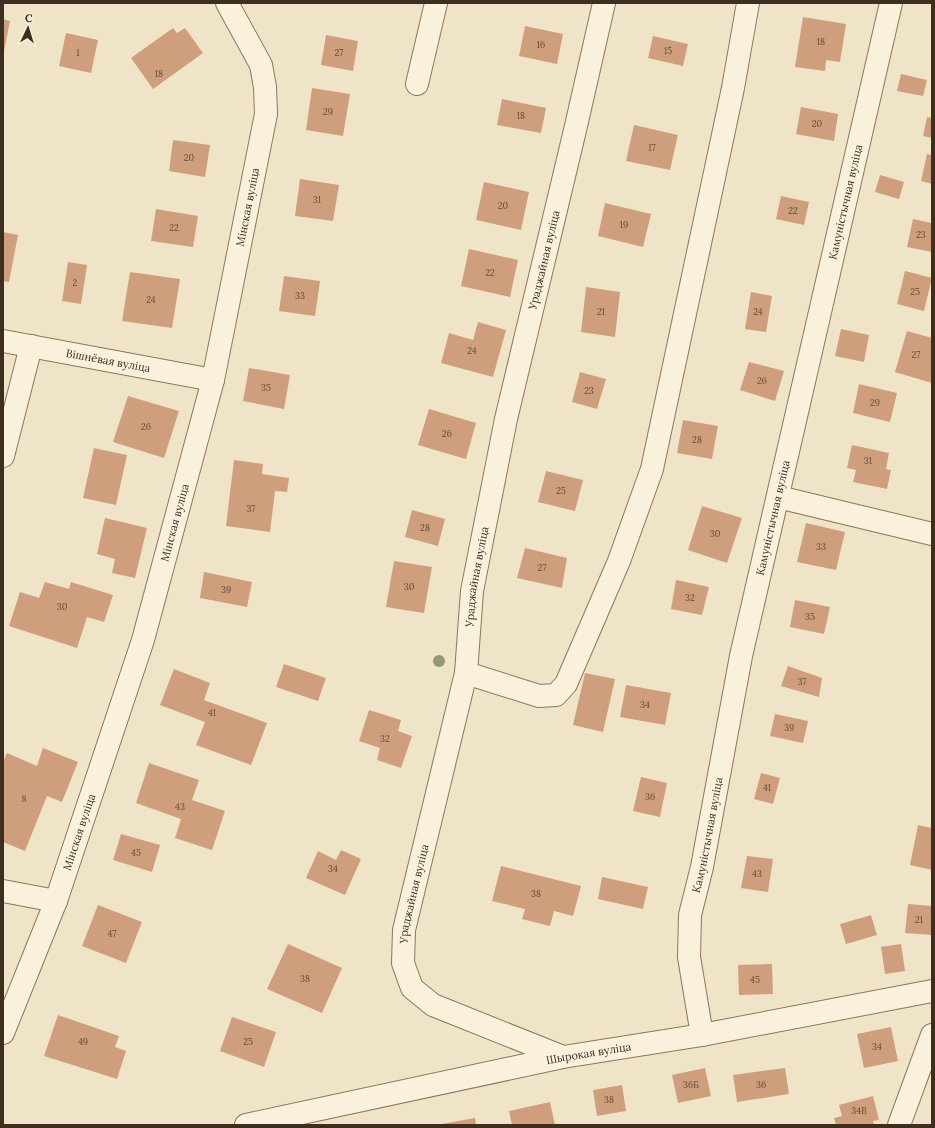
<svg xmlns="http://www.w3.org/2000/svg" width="935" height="1128" viewBox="0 0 935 1128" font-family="Lora,serif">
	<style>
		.building { fill: #cf9f7d }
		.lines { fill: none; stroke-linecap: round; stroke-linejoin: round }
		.minor-casing { stroke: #8d765c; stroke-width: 24 }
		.minor { stroke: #faf1dc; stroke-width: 22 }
		.tree { fill: #96986f }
		.labels { text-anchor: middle; stroke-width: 3.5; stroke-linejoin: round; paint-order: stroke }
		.number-label { font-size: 9px; fill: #624a37 }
		.street-label { font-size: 11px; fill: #3d2e20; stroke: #f7eed8 }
	</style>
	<rect width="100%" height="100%" fill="#f0e4c8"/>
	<path class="building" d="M803,17l43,7 -6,38 -14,-2 -1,11 -30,-4z
		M3,19l7,2 -6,30h-1z
		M525,26l38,8 -6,30 -38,-8z
		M173,28l4,5 8,-5 18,25 -50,36 -22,-31z
		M66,33l32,7 -7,33 -32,-7z
		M326,35l32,6 -5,30 -32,-6z
		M653,36l35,8 -5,22 -35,-8z
		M901,74l26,6 -4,16 -26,-5z
		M312,88l38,6 -7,42 -37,-6z
		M502,99l44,9 -5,25 -44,-8z
		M801,107l37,7 -4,27 -38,-7z
		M927,117l5,1v20l-9,-2z
		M634,125l44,10 -8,35 -44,-9z
		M173,140l37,5 -5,32 -36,-6z
		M927,154l5,1v29l-11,-3z
		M880,175l24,7 -5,17 -24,-7z
		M300,179l39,6 -6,36 -38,-5z
		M484,182l45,10 -8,38 -45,-10z
		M781,196l28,6 -5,23 -28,-6z
		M605,203l46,11 -8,33 -45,-11z
		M156,209l42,7 -5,31 -42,-6z
		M913,219l19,4v29l-25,-5z
		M3,232l15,3 -9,47 -6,-1z
		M469,249l49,11 -8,37 -49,-11z
		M68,262l19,3 -6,39 -19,-3z
		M905,271l27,7 -8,33 -27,-7z
		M130,272l50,7 -8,49 -50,-7z
		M284,276l36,5 -5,35 -36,-5z
		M586,287l34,5 -5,45 -34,-5z
		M751,292l21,4 -6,36 -21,-3z
		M478,322l28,8 -13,47 -52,-14 8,-30 24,7z
		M841,329l28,6 -5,27 -29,-6z
		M907,331l25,7v45l-37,-11z
		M749,362l35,9 -9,30 -35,-11z
		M249,368l41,7 -6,34 -41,-8z
		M580,372l26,7 -9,30 -25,-7z
		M859,384l38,9 -7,29 -37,-9z
		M128,396l51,15 -15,47 -51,-16z
		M429,409l47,14 -10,36 -48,-14z
		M683,420l35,6 -6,33 -35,-6z
		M852,445l37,8 -3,16 5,1 -4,19 -34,-7 3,-12 -9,-2z
		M94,448l33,7 -11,50 -33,-7z
		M234,460l29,4 -1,10 27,4 -2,14 -12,-1 -5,41 -44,-6z
		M546,471l37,9 -8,31 -37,-9z
		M702,506l40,12 -15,45 -39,-13z
		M412,510l33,9 -7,27 -33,-9z
		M105,518l42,10 -12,50 -23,-5 3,-14 -18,-5z
		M806,523l39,9 -9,38 -39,-8z
		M525,548l42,10 -5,30 -45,-10z
		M394,561l38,6 -8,46 -38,-6z
		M204,572l48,10 -5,25 -47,-9z
		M676,580l33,7 -7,28 -31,-6z
		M45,582l24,7 2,-7 42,13 -9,27 -17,-5 -10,31 -68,-22 11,-34 19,6z
		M795,600l35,7 -6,27 -34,-7z
		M284,664l42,14 -8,23 -42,-14z
		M788,666l34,12 -3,19 -38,-11z
		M174,669l36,14 -6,17 63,23 -16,42 -55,-20 9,-23 -45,-17z
		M585,673l30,6 -12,53 -30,-7z
		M626,685l45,8 -6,32 -45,-8z
		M369,710l32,10 -3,11 14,5 -11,32 -24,-8 3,-12 -21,-7z
		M775,714l33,7 -5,22 -33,-7z
		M43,748l35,14 -16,40 -15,-6 -22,55 -22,-9v-80l4,-9 30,13z
		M149,763l50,17 -7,20 33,11 -13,39 -37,-12 6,-19 -45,-16z
		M761,773l19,5 -7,26 -19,-5z
		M641,777l26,6 -7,34 -27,-6z
		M918,825l14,3v42l-22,-5z
		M121,834l39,11 -8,27 -39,-12z
		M341,850l20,9 -16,36 -39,-17 12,-27 18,9z
		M747,856l26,3 -5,33 -27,-4z
		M501,866l80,20 -8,30 -19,-5 -4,15 -28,-7 3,-10 -33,-8z
		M602,877l46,10 -5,22 -45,-10z
		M908,904l24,2v29l-27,-2z
		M98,905l44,17 -16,41 -44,-17z
		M871,915l6,20 -31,9 -6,-20z
		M288,944l54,24 -20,45 -55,-24z
		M901,944l4,27 -20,3 -4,-27z
		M772,964l1,30 -34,1 -1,-30z
		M58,1015l61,21 -4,11 11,4 -9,28 -73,-23z
		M232,1017l44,15 -12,35 -44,-16z
		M891,1027l7,34 -34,7 -7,-34z
		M705,1068l6,28 -33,7 -6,-28z
		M785,1068l4,26 -52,8 -4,-27z
		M622,1085l4,26 -29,5 -4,-26z
		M873,1096l6,24 -6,1 1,4h-38l-2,-7 8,-2 -3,-11z
		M550,1102l5,23h-43l-3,-14z
		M475,1118l1,7h-34v-1z"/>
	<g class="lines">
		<defs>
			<g id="minor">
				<path d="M417,84l19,-81"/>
				<path id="s1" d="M3,341l210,39"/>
				<path d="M3,456l28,-110"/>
				<path d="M778,497l154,37"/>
				<path d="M466,673l73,23 17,-1 10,-11 53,-123 33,-92 81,-381 15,-85"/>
				<path d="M3,891l53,10"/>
				<path id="s2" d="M3,1033l53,-132 87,-261 70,-260 53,-266 -1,-27 -4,-22 -34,-62"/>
				<path id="s3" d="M702,1035l-13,-78 1,-42 12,-48 39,-211 150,-653"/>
				<path id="s4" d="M563,1057l-130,-52 -21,-17 -9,-25 1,-33 62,-257 6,-82 34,-172 70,-293 28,-123"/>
				<path id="s5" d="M246,1125l317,-68 139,-22 230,-44"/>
				<path d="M899,1125l33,-90"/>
			</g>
		</defs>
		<use href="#minor" class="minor-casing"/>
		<use href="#minor" class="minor"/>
	</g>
	<circle class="tree" cx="439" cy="661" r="6"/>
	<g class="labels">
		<g class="number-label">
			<text x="821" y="45">18</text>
			<text x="541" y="48">16</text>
			<text x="668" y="54">15</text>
			<text x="78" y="56">1</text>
			<text x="339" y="56">27</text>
			<text x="159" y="77">18</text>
			<text x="328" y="115">29</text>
			<text x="521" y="119">18</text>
			<text x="817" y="127">20</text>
			<text x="652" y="151">17</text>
			<text x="189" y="161">20</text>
			<text x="317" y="203">31</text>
			<text x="503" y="209">20</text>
			<text x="793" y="214">22</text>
			<text x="624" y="228">19</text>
			<text x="174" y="231">22</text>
			<text x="921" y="238">23</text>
			<text x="490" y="276">22</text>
			<text x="75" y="286">2</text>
			<text x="915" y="295">25</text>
			<text x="300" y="299">33</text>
			<text x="151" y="303">24</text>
			<text x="601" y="315">21</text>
			<text x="758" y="315">24</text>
			<text x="472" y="354">24</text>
			<text x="916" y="358">27</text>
			<text x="762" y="384">26</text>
			<text x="266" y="391">35</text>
			<text x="589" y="394">23</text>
			<text x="875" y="406">29</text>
			<text x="146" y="430">26</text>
			<text x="447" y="437">26</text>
			<text x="697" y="443">28</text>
			<text x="868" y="464">31</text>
			<text x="561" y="494">25</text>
			<text x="251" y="512">37</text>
			<text x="425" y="531">28</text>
			<text x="715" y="537">30</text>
			<text x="821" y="550">33</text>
			<text x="542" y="571">27</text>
			<text x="409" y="590">30</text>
			<text x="226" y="593">39</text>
			<text x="690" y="601">32</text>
			<text x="62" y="610">30</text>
			<text x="810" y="620">35</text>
			<text x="802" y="685">37</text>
			<text x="645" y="708">34</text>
			<text x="212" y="716">41</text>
			<text x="789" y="731">39</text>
			<text x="385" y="742">32</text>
			<text x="767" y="791">41</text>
			<text x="650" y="800">36</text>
			<text x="24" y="802">8</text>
			<text x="180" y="810">43</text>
			<text x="136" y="856">45</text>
			<text x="333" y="872">34</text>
			<text x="757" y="877">43</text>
			<text x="536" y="897">38</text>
			<text x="919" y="923">21</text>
			<text x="112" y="937">47</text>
			<text x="305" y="982">38</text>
			<text x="755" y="983">45</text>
			<text x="83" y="1045">49</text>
			<text x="248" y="1045">25</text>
			<text x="877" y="1050">34</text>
			<text x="691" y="1088">36Б</text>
			<text x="761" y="1088">36</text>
			<text x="609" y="1103">38</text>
			<text x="859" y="1114">34В</text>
		</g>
		<g class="street-label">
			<text dy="4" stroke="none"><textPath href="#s3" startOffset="851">Камуністычная вуліца</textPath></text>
			<text dy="4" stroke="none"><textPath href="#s2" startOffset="863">Мінская вуліца</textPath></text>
			<text dy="4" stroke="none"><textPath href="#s4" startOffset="912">Ураджайная вуліца</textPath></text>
			<text dy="4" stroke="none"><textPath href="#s1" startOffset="107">Вішнёвая вуліца</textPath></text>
			<text dy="4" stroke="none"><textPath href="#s3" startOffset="527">Камуністычная вуліца</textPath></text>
			<text dy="4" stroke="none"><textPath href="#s2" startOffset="539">Мінская вуліца</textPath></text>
			<text dy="4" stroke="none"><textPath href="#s4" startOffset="588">Ураджайная вуліца</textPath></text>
			<text dy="4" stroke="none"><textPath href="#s2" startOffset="215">Мінская вуліца</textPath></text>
			<text dy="4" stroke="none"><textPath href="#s3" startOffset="203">Камуністычная вуліца</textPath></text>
			<text dy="4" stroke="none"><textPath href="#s4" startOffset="264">Ураджайная вуліца</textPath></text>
			<text dy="4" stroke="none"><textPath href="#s5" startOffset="350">Шырокая вуліца</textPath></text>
		</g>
	</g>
	<rect width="935" height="1128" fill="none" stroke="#3d2e20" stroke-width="8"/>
	<g transform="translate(28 28) rotate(4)" stroke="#f7eed8" stroke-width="3" paint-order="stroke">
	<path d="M0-3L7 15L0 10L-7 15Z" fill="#3d2e20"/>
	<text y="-6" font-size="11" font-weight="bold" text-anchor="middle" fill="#3d2e20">С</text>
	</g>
</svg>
